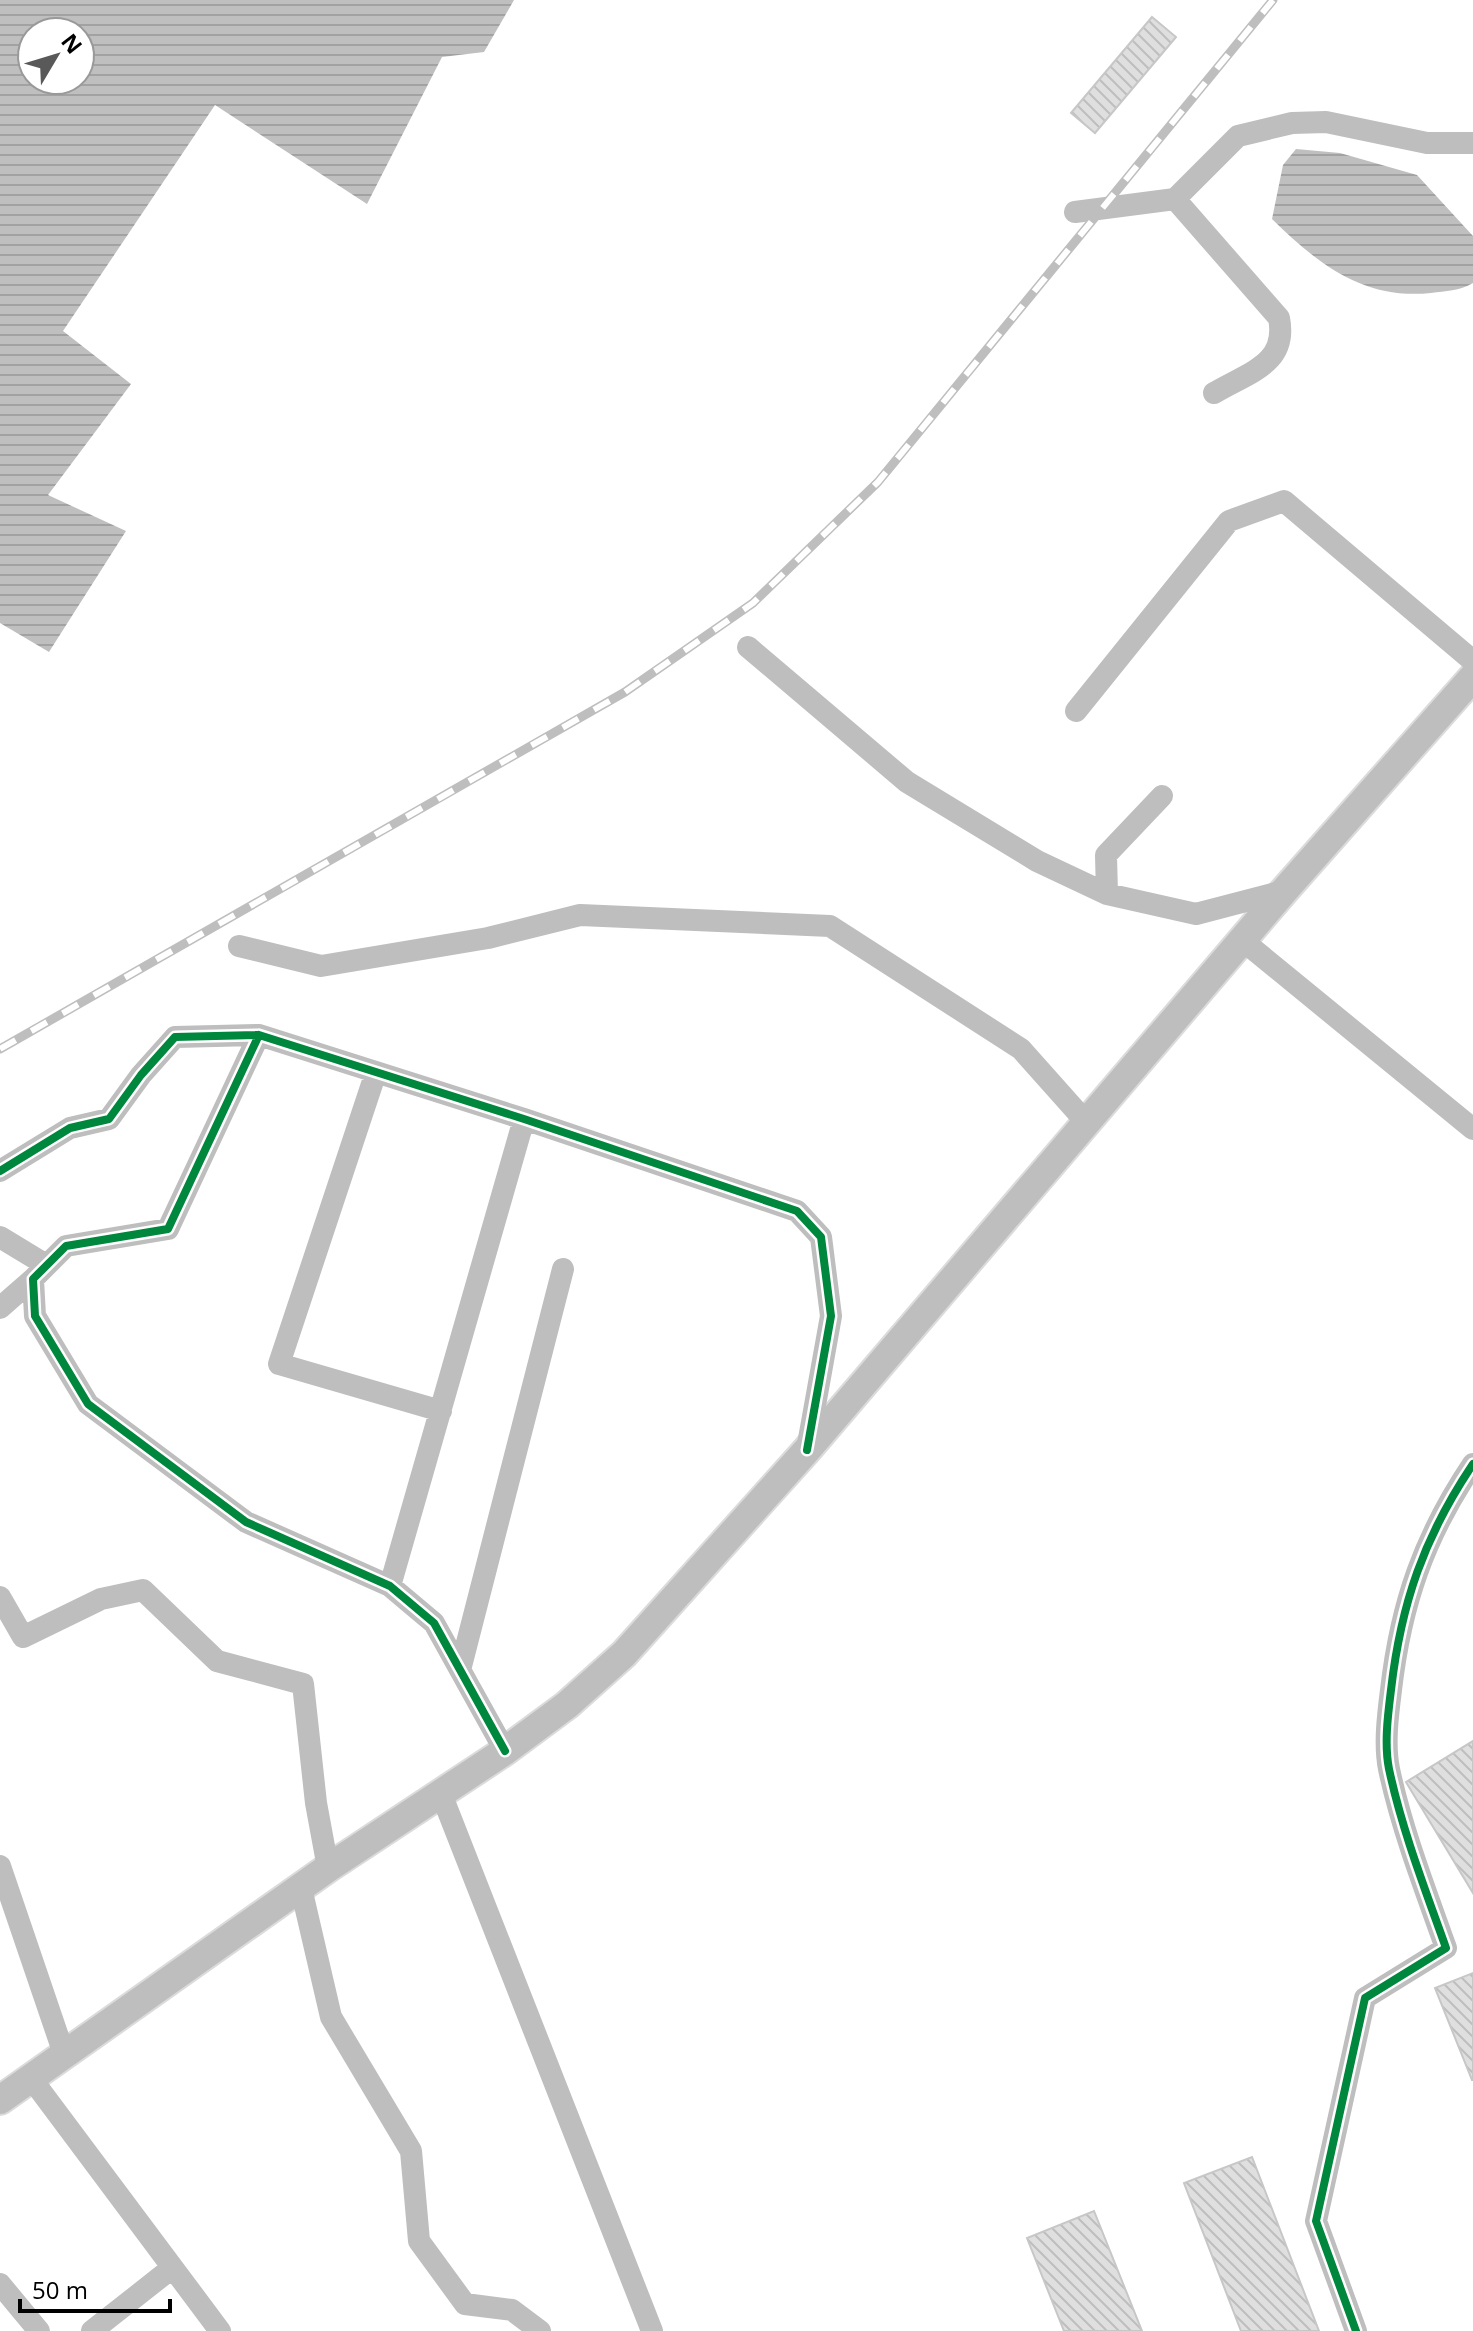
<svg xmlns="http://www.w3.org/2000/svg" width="1473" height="2331" viewBox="0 0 1473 2331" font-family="'Open Sans',sans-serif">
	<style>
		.water { fill: url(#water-rules); fill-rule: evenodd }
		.building { fill: url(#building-back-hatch); stroke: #c7c7c7; stroke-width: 2 }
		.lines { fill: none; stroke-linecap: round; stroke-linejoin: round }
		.major-casing { stroke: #dbdbdb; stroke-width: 32 }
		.minor { stroke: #bebebe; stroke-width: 22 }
		.major { stroke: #bebebe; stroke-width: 28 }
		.rail-casing { stroke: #bebebe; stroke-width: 9 }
		.rail { stroke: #fff; stroke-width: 6; stroke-dasharray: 18; stroke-linecap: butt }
		.cycleway-casing { stroke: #fff; stroke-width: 13 }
		.cycleway { stroke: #00873e; stroke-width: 8 }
	</style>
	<defs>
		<pattern id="water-rules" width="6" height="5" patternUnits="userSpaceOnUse" patternTransform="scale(2)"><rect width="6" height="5" fill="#bfbfbf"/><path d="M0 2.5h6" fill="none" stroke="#a2a2a2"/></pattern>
		<pattern id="building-back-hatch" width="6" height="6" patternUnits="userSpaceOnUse" patternTransform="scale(2)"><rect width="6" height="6" fill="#dfdfdf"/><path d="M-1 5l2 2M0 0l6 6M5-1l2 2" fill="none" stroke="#bebebe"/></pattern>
	</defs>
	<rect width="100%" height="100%" fill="#fff"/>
	<path class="water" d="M0,0h514l-30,52 -42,5 -75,147 -152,-99 -152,226 68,53 -83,111 78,36 -77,121 -49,-29zM80,32v48h-48v-48z
		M1296,149l44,4 77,22 56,61v47c-14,8 -27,8 -42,10 -68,7 -113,-29 -159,-74l11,-54z"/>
	<path class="building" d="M1152,17l24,20 -81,96 -24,-20z
		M1473,1741v152l-67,-111z
		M1473,1973v107h-1l-37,-92z
		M1252,2157l67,174h-78l-57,-148z
		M1094,2211l48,120h-78l-37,-93z"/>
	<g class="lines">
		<defs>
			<path id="major" d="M0,2100l328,-232 177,-117 62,-46 57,-51 183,-204 477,-559 189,-214"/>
		</defs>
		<use href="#major" class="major-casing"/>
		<path class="minor" d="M1175,199l63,-63 54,-13 34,-1 101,21h46
			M1075,212l100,-13 104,119c9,46 -30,54 -65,75
			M748,647l159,135 130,79 70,33 89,20 88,-23
			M1076,711l153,-190 55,-20 189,160
			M1107,894l-1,-39 56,-59
			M1242,940l231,189
			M239,946l82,20 167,-28 92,-23 250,11 191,123 65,73
			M259,1035l-91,194 -102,17 -33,33 2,37 53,88 158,118 144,64 44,37 71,128
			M376,1072l-97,292 162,47
			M0,1171l70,-43 39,-9 32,-44 34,-38 84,-2 265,84 273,92 24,26 10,79 -24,134
			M0,1237l46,28
			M0,1308l33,-29
			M390,1586l134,-467
			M0,1597l23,40 78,-38 42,-9 74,71 86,23 13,119 12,65
			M460,1670l103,-401
			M442,1796l210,535
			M0,1866l64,188
			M301,1888l30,129 80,134 8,90 46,63 47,6 28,21
			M31,2078l189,253
			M0,2284l39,47
			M92,2331l80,-63
			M1356,2331l-40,-110 49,-223 81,-50c-21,-59 -44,-118 -57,-179 -5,-25 -1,-55 2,-79 10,-87 33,-153 82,-226"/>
		<use href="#major" class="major"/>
		<defs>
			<path id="rail" d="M0,1049l625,-357 128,-89 125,-121 395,-482"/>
		</defs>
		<use href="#rail" class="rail-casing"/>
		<use href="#rail" class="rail"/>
		<defs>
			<path id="cycleway" d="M259,1035l-91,194 -102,17 -33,33 2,37 53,88 158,118 144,64 44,37 71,128
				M0,1171l70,-43 39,-9 32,-44 34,-38 84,-2 265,84 273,92 24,26 10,79 -24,134
				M1356,2331l-40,-110 49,-223 81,-50c-21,-59 -44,-118 -57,-179 -5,-25 -1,-55 2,-79 10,-87 33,-153 82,-226"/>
		</defs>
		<use href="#cycleway" class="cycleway-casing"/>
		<use href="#cycleway" class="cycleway"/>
	</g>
	<g transform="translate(56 56) rotate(52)"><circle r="38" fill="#ffffff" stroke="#999999" stroke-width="2"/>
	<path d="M0-6L14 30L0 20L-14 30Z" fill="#595959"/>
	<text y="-12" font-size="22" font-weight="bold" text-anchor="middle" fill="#000000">N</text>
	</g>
	<path d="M20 2299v12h150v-12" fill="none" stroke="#000000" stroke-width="4"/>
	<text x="32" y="2299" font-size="24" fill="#000000" stroke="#ffffff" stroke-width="6" paint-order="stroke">50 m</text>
</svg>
